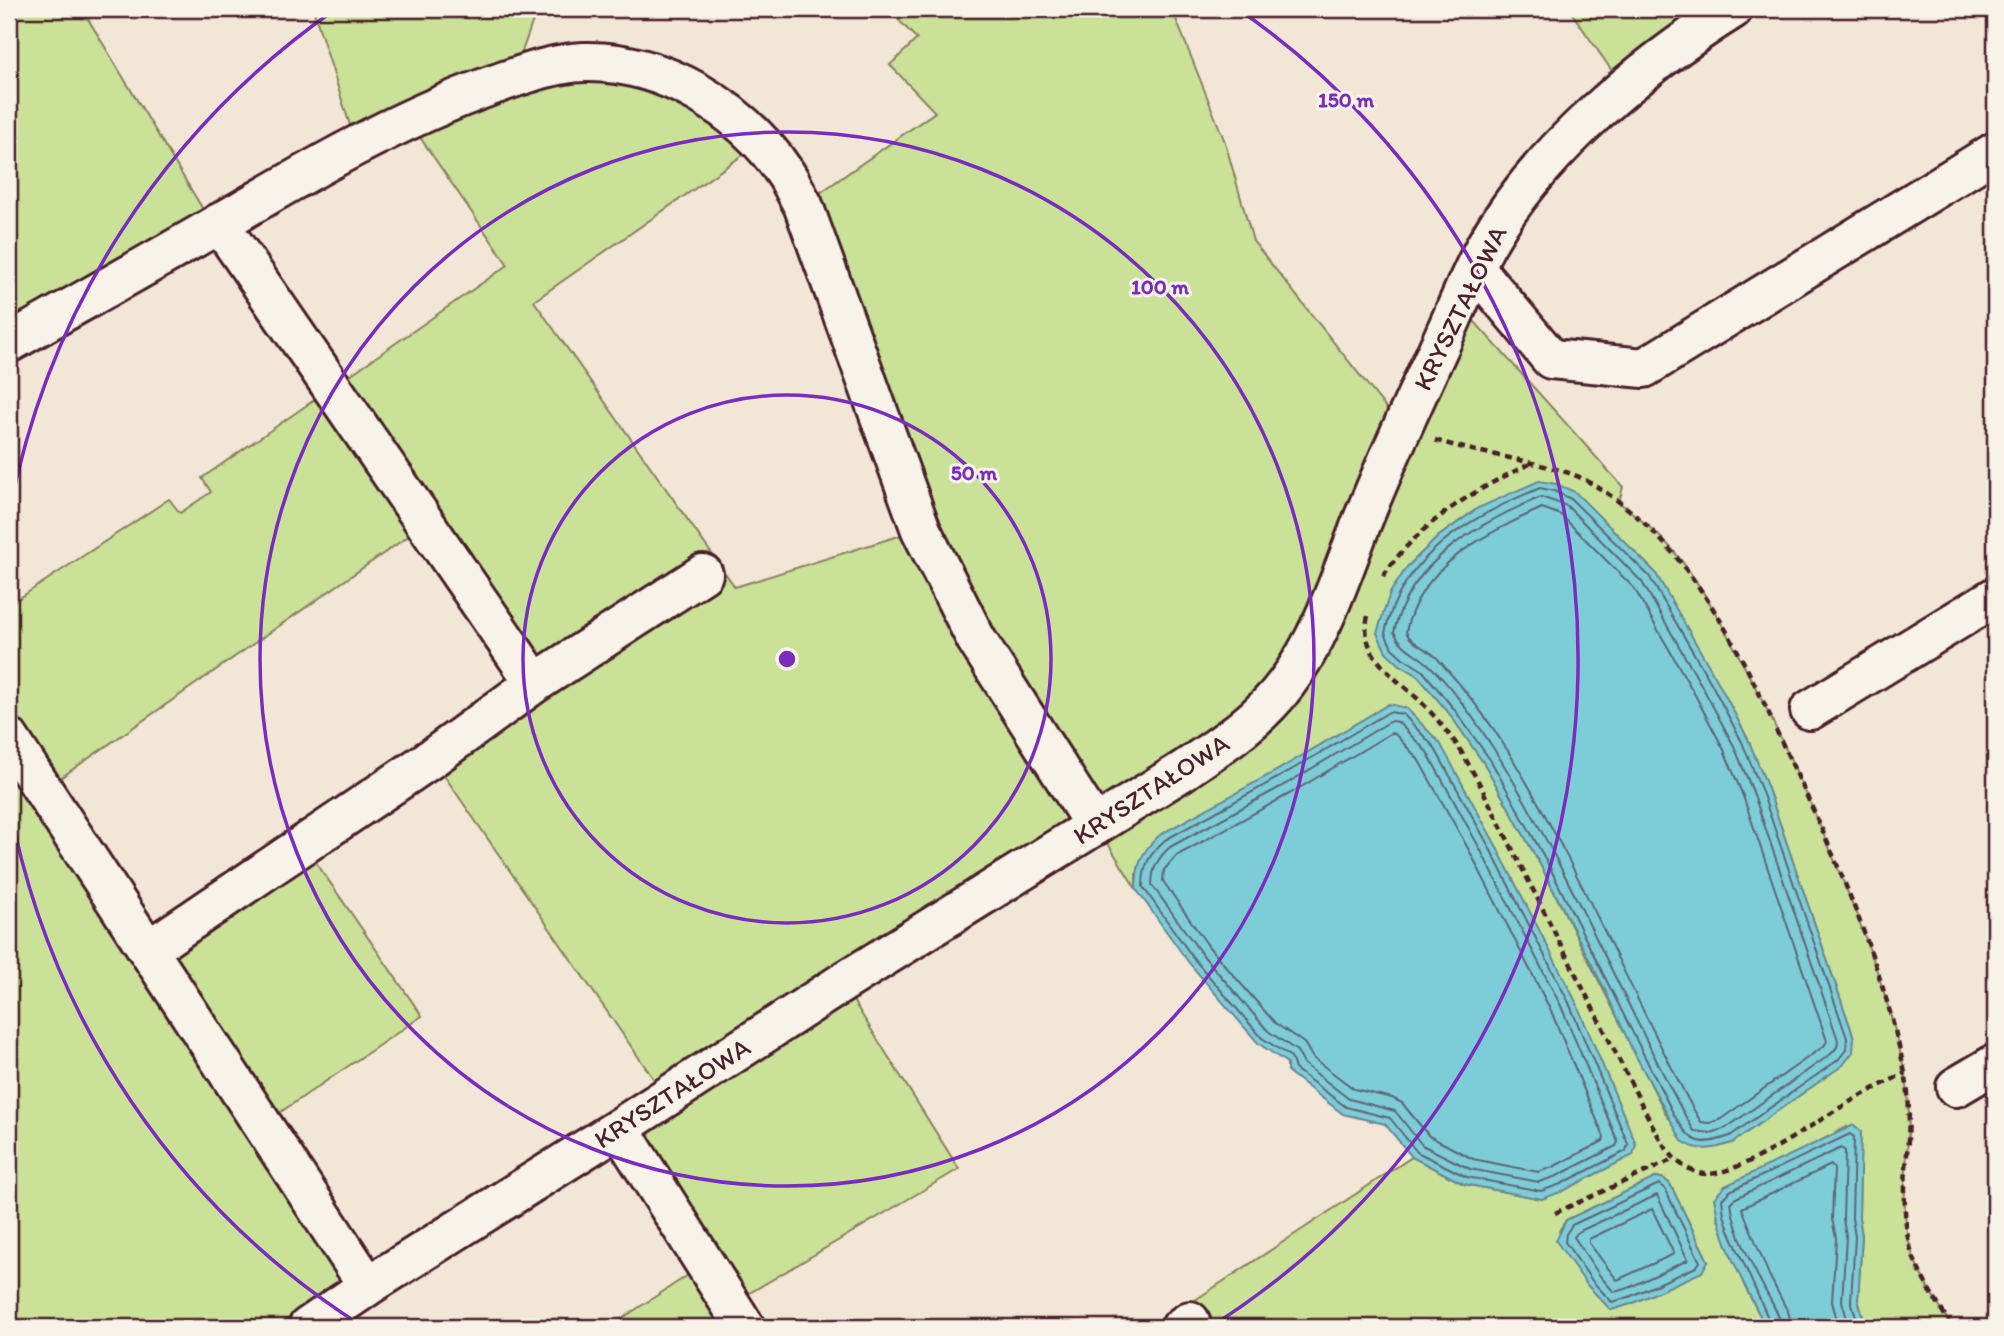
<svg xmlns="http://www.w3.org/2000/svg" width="2004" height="1336" viewBox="0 0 2004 1336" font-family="Itim,sans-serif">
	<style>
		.green { fill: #c9e297; stroke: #8a8061; stroke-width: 2; fill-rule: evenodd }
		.water { fill: #7dcdd9; stroke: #698793; stroke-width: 2 }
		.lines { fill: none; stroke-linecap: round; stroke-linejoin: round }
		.shore { stroke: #5e6571; stroke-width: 2 }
		.minor-casing { stroke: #4a1f2b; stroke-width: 44 }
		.path { stroke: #4a1f2b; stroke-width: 4.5; stroke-dasharray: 7 5; stroke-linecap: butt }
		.minor { stroke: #f7f3e8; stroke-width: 38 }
		.ring { fill: none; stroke: #7b2cbf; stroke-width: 3.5 }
		.labels { text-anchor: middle; stroke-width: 6; stroke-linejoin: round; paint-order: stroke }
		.street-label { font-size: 26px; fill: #4a1f2b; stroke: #f7f3e8 }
		.centre { fill: #7b2cbf; stroke: #f7f3e8; stroke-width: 3.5 }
		.ring-label { font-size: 21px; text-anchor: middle; font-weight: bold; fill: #7b2cbf; stroke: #f7f3e8; stroke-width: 6; stroke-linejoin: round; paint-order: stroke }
	</style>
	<rect width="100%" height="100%" fill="#f2e7d7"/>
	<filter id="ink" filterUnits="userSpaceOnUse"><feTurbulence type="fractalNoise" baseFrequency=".0143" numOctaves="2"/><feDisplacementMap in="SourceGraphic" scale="14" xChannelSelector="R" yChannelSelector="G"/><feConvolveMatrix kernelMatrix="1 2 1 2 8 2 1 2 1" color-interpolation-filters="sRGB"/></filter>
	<g filter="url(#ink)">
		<path class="green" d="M9,9h73l131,217 -204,117z
			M313,9h224l-24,68 104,-12 143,78 -226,158 201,286 186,-58 -118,-324 132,-93 -45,-47 27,-26 -29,-30h284l53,133 28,99 149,187 56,-125 165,184 -4,15c18,15 37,29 52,46 31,35 58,89 80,131 30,56 56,115 80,173 31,73 60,149 75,227 9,50 -7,102 1,153 5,35 27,65 45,95h-86l-8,-27 4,-64 -3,-18 1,-51 -13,-40 -56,29 -74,61 28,70 21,40h-588l21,-13 -7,-12 220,-145 52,27 78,15 -153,-495 -111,66 -142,104v15l-26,-42 -16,-21 -252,157 117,186 -228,135 14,23h-136l96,-63 -86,-136 47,-31 -234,-339 103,-75 -109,-159 -383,266 105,160 156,-105 118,171 -159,108 105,162 -60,41h-299v-722l160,-106 11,14 31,-21 -9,-14 306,-213 -100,-145 -52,24zM1575,493l80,79 93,168 19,46 87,252 -186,80 -126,-250 -57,-103 -36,-52 -32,-38 -18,-11 8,-97 32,-31 39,-28zM1657,1177l7,2 6,5 38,77c-30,22 -61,38 -97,49l-52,-79 7,-11z
			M1569,9h164l-109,79z"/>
		<path class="water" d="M1539,481l17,3 19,8 80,80 62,108 31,59 19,47 87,252 -1,14 -10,13 -111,78c-18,6 -33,10 -50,-2l-50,-92 -28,-61 -62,-120 -57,-103 -36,-52 -32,-38 -18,-11 -13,-12 -9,-19 13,-40 17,-26 32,-31 39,-28z
			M1389,704l17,4 34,35 53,97 82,160 61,144 -3,11 -70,36 -21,8 -78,-15 -52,-27 -27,-33 -42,-10 -56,-43v-8l-29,-20 -69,-80 -53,-74c0,-24 6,-39 25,-55l117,-64z
			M1854,1125l7,6 -2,87 3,18 -4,64 8,27h-100c-21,-40 -45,-84 -52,-129l11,-12z
			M1657,1177l7,2 6,5 38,77 -6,11 -71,32 -20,6 -23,-24 -32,-45 10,-21z"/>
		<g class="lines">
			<path class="shore" d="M1540,488l14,3 17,8 78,77 62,107 31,59 19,47 86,249 -1,12 -8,10 -108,76c-33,12 -39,6 -56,-21l-126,-251 -57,-103 -37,-52 -32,-39 -19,-12 -11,-10 -7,-15c16,-78 87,-117 155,-145z
				M1541,497l26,9 75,76 61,106 31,58 19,46 85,248 -1,7 -6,7 -105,74 -15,5 -17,-2 -12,-21c-62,-117 -114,-240 -183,-353 -19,-30 -45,-69 -71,-93 -13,-12 -26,-15 -34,-32 15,-71 85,-109 147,-135z
				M1542,508l19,7 73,73 60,105 30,57 19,46 84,245 -3,5 -103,73 -11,4 -9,-1 -10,-17c-62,-117 -114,-241 -183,-354 -20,-32 -45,-64 -71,-93 -9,-10 -25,-13 -31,-26 13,-66 80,-99 136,-124z
				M1389,712l14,2 31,33 53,96 82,160 59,141 -2,7 -65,33 -20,7 -74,-14 -50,-25 -27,-34 -44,-11 -51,-38 -4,-12 -29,-19 -68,-79 -51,-72c0,-21 6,-33 22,-47l116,-64z
				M1391,721l7,1 29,30 52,95 82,159 57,136 -2,4 -59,30 -18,6 -69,-13 -48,-24 -27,-34 -46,-12 -45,-35 -7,-13 -29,-20 -67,-78 -49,-68c0,-17 6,-27 18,-38l116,-63z
				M1391,733l4,1 23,25 52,93 81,159 53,126 -1,4 -50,26 -15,5 -65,-13 -44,-23 -27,-33 -10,-5 -38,-9 -41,-31 -9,-15 -29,-20 -66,-76 -46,-66 1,-11 12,-14 115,-63z
				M1659,1184l6,5 35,73 -4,5 -67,30 -17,5 -19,-20 -28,-40 1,-8 6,-9z
				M1657,1195l31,65 -62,29 -12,3 -14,-16 -26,-39 4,-5z
				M1652,1209l22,45 -57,26 -28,-37v-4z
				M1772,1327l-43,-97 -5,-15 -2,-16 8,-8 120,-57 4,3 -2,81 3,19 -4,63 8,27
				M1781,1327c-1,-14 -12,-28 -18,-41 -12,-22 -30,-59 -32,-84l3,-3 107,-51 4,3 -2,68 3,18 -4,64 7,26
				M1791,1327l-2,-13 -20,-39 -27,-67 89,-43 3,4 -2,50 4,19 -4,64 7,25"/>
			<defs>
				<path id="minor" d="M219,223l316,460
					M1475,268l76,91 93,9 351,-216
					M9,343c70,-40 141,-79 211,-120 88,-52 175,-103 273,-138 29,-10 60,-22 91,-23 79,-2 158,47 201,111 7,10 12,22 18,32l118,325 55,109 119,187
					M1810,710l185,-113
					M9,738l359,548
					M148,950l284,-192 103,-75 168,-109
					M1956,1087l39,-23
					M619,1128l126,199
					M308,1327l60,-41 251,-158 223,-145 339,-211c38,-26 77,-50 105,-88 40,-53 57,-117 82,-177 22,-54 47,-108 71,-160 16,-34 29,-69 47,-102 53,-94 156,-179 247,-236
					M1181,1327l9,-6"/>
			</defs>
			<use href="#minor" class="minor-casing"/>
			<path class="path" d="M1435,440c44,14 91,19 134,33 15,5 29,14 42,23 77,54 123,143 162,226
				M1383,576c37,-54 89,-85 147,-112
				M1368,616c-11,41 32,64 55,88 9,9 17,19 25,29 12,14 20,31 29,46l170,336c13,24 24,50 52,58 35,9 117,-52 149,-70 18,-11 38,-20 57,-30
				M1776,730c52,110 104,223 129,343 11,53 -6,106 2,159 5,35 27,65 45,95
				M1555,1213l119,-54"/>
			<use href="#minor" class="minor"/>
		</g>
	</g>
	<g class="ring">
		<circle cx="787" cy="659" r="264"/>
		<circle cx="787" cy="659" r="527"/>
		<path d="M362 1326A791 791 0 0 1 9 803M9 515A791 791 0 0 1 333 11M1241 11A791 791 0 0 1 1212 1326"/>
	</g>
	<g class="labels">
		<g class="street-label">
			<text transform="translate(1460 308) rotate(-64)" y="9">KRYSZTAŁOWA</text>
			<text transform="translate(1151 789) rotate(-33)" y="9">KRYSZTAŁOWA</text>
			<text transform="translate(672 1093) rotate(-33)" y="9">KRYSZTAŁOWA</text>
		</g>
	</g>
	<circle cx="787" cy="659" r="10" class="centre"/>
	<g class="ring-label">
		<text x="1346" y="107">150 m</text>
		<text x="1160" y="294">100 m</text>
		<text x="974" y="480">50 m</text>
	</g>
	<rect width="2004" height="1336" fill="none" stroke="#f7f3e8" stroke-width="35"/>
	<rect x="18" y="18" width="1969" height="1301" fill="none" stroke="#4a1f2b" stroke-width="2.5" filter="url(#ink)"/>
</svg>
